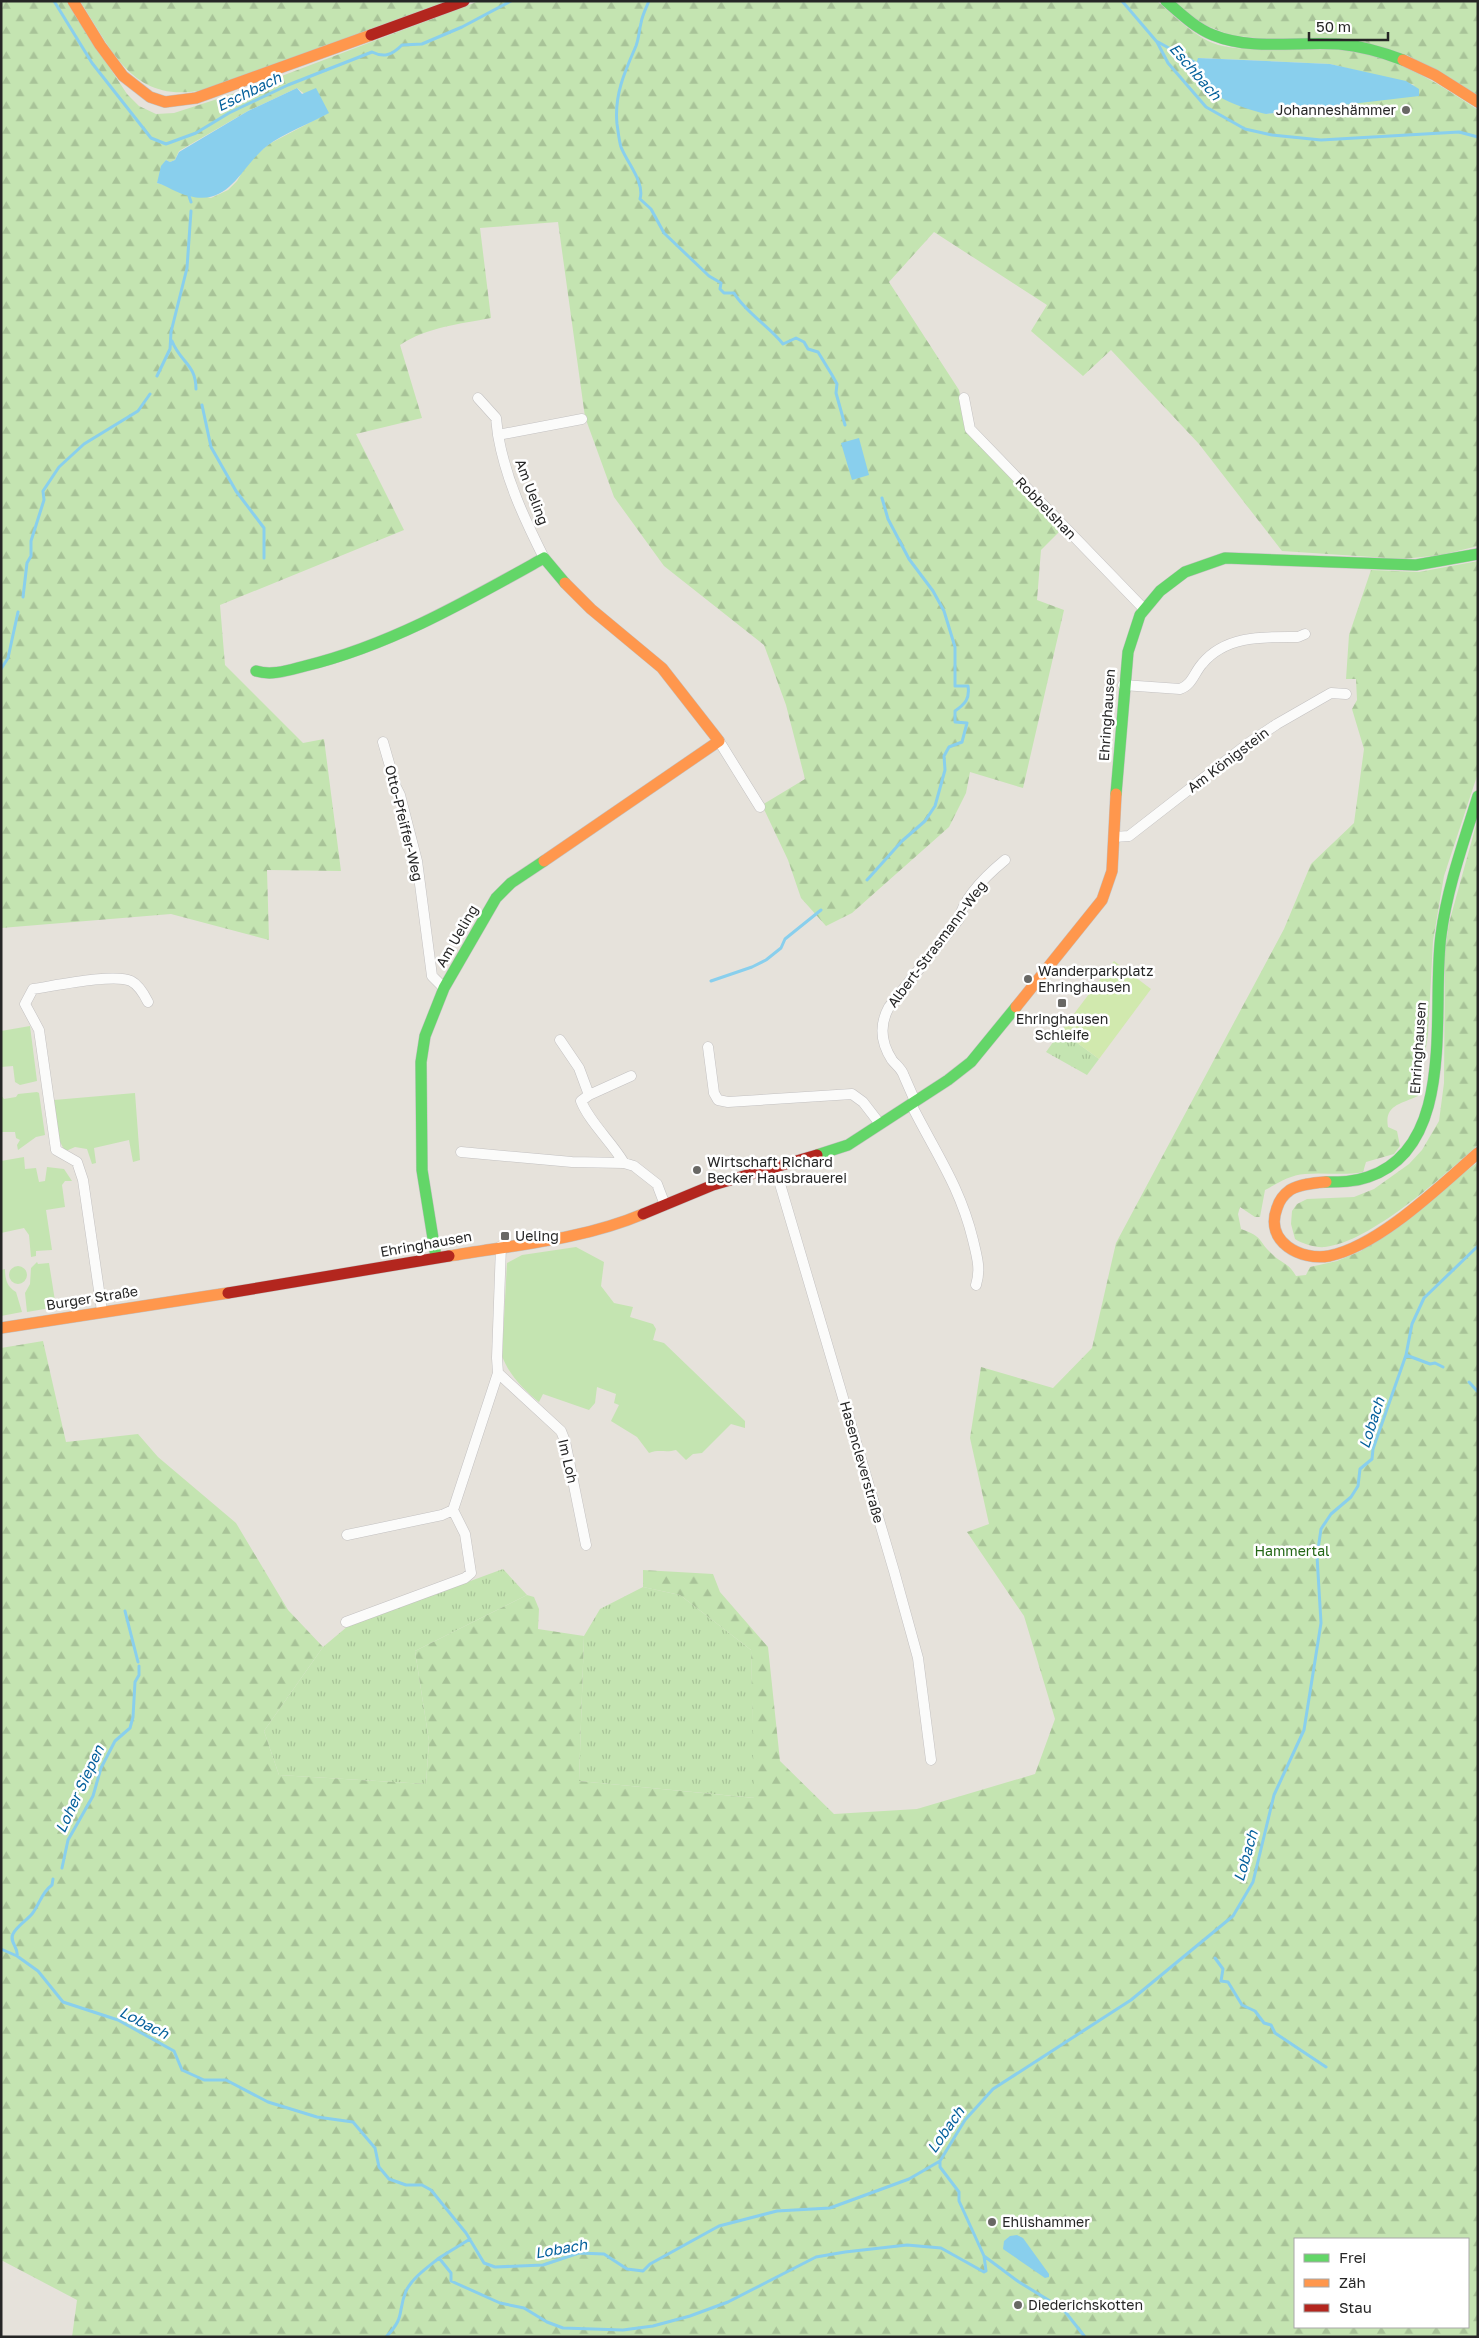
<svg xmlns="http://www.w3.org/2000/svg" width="1479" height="2338" viewBox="0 0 1479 2338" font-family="'Golos Text',sans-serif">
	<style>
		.grass { fill: url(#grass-tufts) }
		.forest { fill: url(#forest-firs); fill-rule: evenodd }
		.garden { fill: #c4e4b1 }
		.pitch { fill: #d1e9ae }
		.water { fill: #89cfed }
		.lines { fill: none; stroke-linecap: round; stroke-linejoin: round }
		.stream { stroke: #89cfed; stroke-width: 3 }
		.street-casing { stroke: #c3c1c1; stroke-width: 11 }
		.fast-casing { stroke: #c3c1c1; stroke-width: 12 }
		.slow-casing { stroke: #c3c1c1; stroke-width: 12 }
		.jam-casing { stroke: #c3c1c1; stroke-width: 12 }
		.street { stroke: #fbfbfa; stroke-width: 10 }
		.fast { stroke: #63d668; stroke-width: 11 }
		.slow { stroke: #ff974d; stroke-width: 11 }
		.jam { stroke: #b3261e; stroke-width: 11 }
		.poi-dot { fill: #696865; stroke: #fff; stroke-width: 2 }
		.labels { text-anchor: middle; stroke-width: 5; stroke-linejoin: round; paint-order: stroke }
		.poi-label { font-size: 14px; fill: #262626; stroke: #fff; text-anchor: start }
		.street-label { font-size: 14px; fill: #262626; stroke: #fff }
		.park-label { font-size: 14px; fill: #226614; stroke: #fff }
		.water-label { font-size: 15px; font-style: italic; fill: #05619c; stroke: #fff }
	</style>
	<defs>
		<pattern id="grass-tufts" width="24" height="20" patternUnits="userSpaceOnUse" patternTransform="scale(1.25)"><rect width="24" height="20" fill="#c4e4b1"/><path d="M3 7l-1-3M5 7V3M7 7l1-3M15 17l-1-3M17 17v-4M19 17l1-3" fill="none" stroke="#a8c398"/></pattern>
		<pattern id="forest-firs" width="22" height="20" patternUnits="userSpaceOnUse" patternTransform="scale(1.25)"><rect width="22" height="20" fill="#c4e4b1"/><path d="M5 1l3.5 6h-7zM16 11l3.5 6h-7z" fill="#a8c398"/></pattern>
	</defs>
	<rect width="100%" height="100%" fill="#e6e2db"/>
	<path class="grass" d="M1061,1031l38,28 -12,16 -41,-23z
		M503,1569l24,26 -112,56 14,90 -3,43 -147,-9 -15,-44 59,-84 25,-21z
		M643,1587l37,8 71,55 4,148 -176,-17 5,-145 16,-27z"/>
	<path class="forest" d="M1,1h65l61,93 12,12 17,8 18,-1 68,-22 237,-90h678c16,14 32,30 51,40 20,10 46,7 67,7 28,0 56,-1 84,4 44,9 82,33 119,58v436l-37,9 -38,4 -121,-8 -83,-107 -88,-94 -28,26 -52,-45 16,-26 -113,-73 -45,50 70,108 9,41 93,99 -20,20 -4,50 27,10 -41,178 -53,-16 -4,21 -17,34 -97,86 -26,13 -25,-28 -13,-38 -26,-55 43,-26 -19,-74 -22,-60 -100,-79 -50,-69 -29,-80 -27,-195 -78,6 11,90c-31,6 -64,9 -91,27l22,73 -66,16 48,96 -184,75 5,60 78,78 21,-4 17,132 -74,-1 2,70 -98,-26 -170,14zM1198,58l132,6 85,21 -110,24 -39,5zM297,88l31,25 -59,31 -21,18 -11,19 -9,9 -17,8 -54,-15 9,-23 4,2 5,-2 4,-9 69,-40z
		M80,1h368l-245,89c-70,14 -90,-38 -123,-89z
		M1174,1h304v95l-71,-41 -177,-20 -32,-13z
		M1478,561v212l-34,103 -11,65 -5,94 -10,61c-17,8 -34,9 -30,31l9,4 3,15 -6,8 -28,8 -3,10c-19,4 -39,0 -58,2 -15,1 -27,9 -40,16l-5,27h-5l-15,-10 -2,7 3,15c24,9 15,10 31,25 10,10 16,8 24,22l10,-1 4,-8 27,-6 24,-10 117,-89v1175h-1406l5,-37 -76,-40v-912l42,-7 23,101 72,-8 20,23 78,66 52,87 35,37 -59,84 15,44 147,9 3,-43 -14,-90 112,-56 7,2 5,12 -1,20 46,7 -5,145 175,17 -3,-148 -71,-55 -37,-8v-17l70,4 7,18 48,55 12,114 54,53 83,-5 118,-35 20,-55 -31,-103 -57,-84 22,-8 -19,-86 11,-71 72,21 39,-40 24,-105 168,-314 27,-65 43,-41 10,-74 -12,-40 5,-9 -1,-21h-10l3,-44 22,-65 48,2zM1295,2239h173v88h-173z
		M1478,818v327c-35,31 -107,97 -153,102 -9,1 -22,-3 -30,-8l-4,-15 1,-13 5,-7 10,-5 47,-2 20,-8 35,-25 13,-14 17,-29 5,-38 1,-133 4,-27z"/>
	<path class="garden" d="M30,1026l7,55 -17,4 -5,-3 -2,-16 -12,1v-36z
		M37,1092l2,1 6,42 -9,2 -18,13 -1,-5 3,-5 -4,-2 -1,-6h-14v-37l3,4 12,-2 2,-3z
		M135,1093l5,67 -7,2 -4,-22 -35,8 2,15 -4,1 -5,-15 -12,-2 -9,4c-11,-11 -10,-36 -12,-51z
		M24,1157l1,12 11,-1 3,14 6,-1 2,-14 17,2 8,12h-7l-3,4 3,22 -19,3 6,40 -16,1v5l-5,1 -2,-22 -5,-7 -23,5v-72z
		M576,1247l28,15 -3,24 13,17 19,4 -3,10 23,7 3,5 -3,11 11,3 81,78v7l-14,-4 -29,29 -9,1 -7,6 -10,-10c-10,3 -17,-1 -27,3l-12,-16 -26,-16 8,-16 -5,-2 2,-9 -19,-7 -2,16 -6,7 -46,-16 -4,8c-15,-12 -30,-27 -37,-46l5,-93 15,-8z
		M37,1262l1,2 11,-1 7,44 -29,5 -2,-19 5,-9 1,-16z
		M9 1275a9 9 0 1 1 18 0a9 9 0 1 1-18 0Z
		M5,1269c0,10 2,18 11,23l6,20 -21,4v-46z"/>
	<path class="pitch" d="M1114,961l37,28 -52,70 -38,-28z"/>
	<path class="water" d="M1198,58l132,6 76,17 13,8v7l-153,18c-24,-6 -81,-23 -68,-56z
		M297,88l5,6 14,-6 13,25c-18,10 -47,21 -62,33 -26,20 -37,61 -78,50 -11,-2 -21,-10 -32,-13l4,-17 5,-6 4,2 5,-2 4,-8 69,-41z
		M859,438l10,37 -17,5 -11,-37z
		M1010,2236l7,-1 6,3 26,36v3l-4,1 -42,-29 1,-8z"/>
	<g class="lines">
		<path class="stream" d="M54,1l38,62 59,75 15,6 30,-11 33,-20 59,-28 84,-33c12,6 20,3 30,-7l20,-1 40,-17 49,-26
			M649,1c-3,7 -7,15 -8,22 -2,8 -2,15 -5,23 -11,25 -22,49 -19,78 1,6 2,17 4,23 6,16 24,35 19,52l11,10 13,24 45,43 12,7 -1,6 4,4h10c11,19 35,33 49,51l13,-6 8,4 4,7 10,3 14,23 5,9 -1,9 9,32
			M1122,1l35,41 11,21 38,44 39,22 27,6 49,5 138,-8 19,5
			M1158,42l38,21
			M189,196l2,6
			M172,341c8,21 24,23 24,48
			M157,376l13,-27 1,-17 16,-64 4,-57
			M202,405l9,42 25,44 28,37v30
			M23,597l4,-34 4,-7v-15l13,-41 -1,-9 16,-24 25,-23 54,-33 12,-17
			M1,669l7,-11 10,-46
			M867,880l35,-39 23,-20 10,-15 10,-36 -1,-14 5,-9 13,-5 5,-19 -12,-1v-11c10,-7 15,-12 13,-25h-13v-39l-11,-36 -11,-20 -24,-32 -21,-40 -6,-21
			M711,981l41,-14 14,-7 15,-12 4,-9 36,-29
			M1406,1355l24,9 5,-1 8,4
			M1469,1382l9,10
			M125,1611l13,51
			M62,1868l6,-28 25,-44 8,-28 14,-27 15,-13 3,-11 2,-35 4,-7v-9
			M1,1949l16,7 21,15 25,31 55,18 56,31 8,19 22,10h22l42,22 49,15 36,5 22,26 4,19 10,12 17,6h16l9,5 35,43 18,30 11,4 48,-2 36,-12 25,1 23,15 16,2 7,-7 69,-38 58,-15 53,-3 79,-29 31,-18 25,-41 28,-31 138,-89 102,-84 20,-34 21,-87 30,-65 17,-107 -4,-67 4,-27 10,-15 20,-17 7,-11 2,-17 12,-10 1,-10 33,-94 6,-31 12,-26 54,-52
			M17,1956c2,-8 -8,-14 -4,-22 3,-7 14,-14 19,-20 8,-10 9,-21 20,-29l1,-6
			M1215,1958l8,11 -2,12 7,1 14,23 13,6 9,12 7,2 4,8 51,34
			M940,2162v5l19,25v9l25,55 35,26 44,27 22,28
			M470,2239l-31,19 12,15v8l49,22 24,5 23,14 16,6 60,2 30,-4 37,-10 38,-14 88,-45 29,-5 62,-7 34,3 43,24 2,-1 -2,-15
			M386,2337c20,-21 11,-24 20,-46 6,-13 22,-24 33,-33"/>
		<defs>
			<path id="street" d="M478,398l18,20 2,17
				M964,398l6,31 174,180
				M544,558c-20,-40 -38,-78 -46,-123l84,-16
				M1123,685l57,4c12,-4 14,-16 22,-25 24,-29 62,-27 96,-27l7,-3
				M719,741l41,66
				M383,742l13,45 4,8 17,66 15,115 12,12
				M1114,837l15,-1 121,-94 27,-18 54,-31 15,1
				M560,1040l19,28 10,27 -8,6c9,22 30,40 43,62
				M708,1047l6,46 4,7 10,2 124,-8 11,8 17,22
				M589,1095l42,-19
				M915,1101c-4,-9 -7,-16 -11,-25 -2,-7 -8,-11 -12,-16 -11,-17 -13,-35 -3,-53l70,-88c5,-22 29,-45 46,-59
				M911,1104c24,48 49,82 62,136 4,17 8,29 3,45
				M461,1152l111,10 52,1 10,3 23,18 8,21
				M775,1167l119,404 24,87 13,102
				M501,1246l-4,112 1,15 63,58 4,10 21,104
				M102,1311l-19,-131 -6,-18 -21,-12 -17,-120 -14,-26 8,-15c21,-3 81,-16 98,-8 8,4 13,13 17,21
				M347,1535l95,-20 11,-5 45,-137
				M346,1622l119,-44 6,-5 -6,-39 -12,-24"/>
			<path id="fast" d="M1166,1c14,12 29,27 47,34 39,16 85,6 126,9 22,2 43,8 64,16
				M256,671c16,5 33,-1 49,-5 86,-21 162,-65 239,-108l21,25
				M1116,794l12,-142 12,-37 20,-24 25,-19 40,-14 191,7 62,-11
				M817,1155l31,-10 100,-65 23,-18 45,-55
				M1326,1182c14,0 28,0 42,-5 90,-30 63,-168 73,-242 6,-47 23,-94 37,-139
				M436,1257l-14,-87 -1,-108 4,-26 19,-48 52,-90 15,-15 33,-22"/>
			<path id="slow" d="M73,1l27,44 23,31 27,21 15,5 31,-4 175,-63
				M1403,60l32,15 43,27
				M544,861l175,-120 -57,-73 -71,-59 -26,-26
				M1016,1007l86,-107 10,-29 4,-77
				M1326,1182c-12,1 -26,2 -36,8 -7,5 -11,11 -13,18 -13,34 24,53 52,48 50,-10 111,-70 149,-103
				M449,1256c64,-11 133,-16 194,-42
				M1,1328l227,-35"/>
			<path id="jam" d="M371,35l93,-34
				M643,1214l70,-29 104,-30
				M228,1293l221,-37"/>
		</defs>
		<use href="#street" class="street-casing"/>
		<use href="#fast" class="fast-casing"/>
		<use href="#slow" class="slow-casing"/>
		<use href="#jam" class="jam-casing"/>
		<use href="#street" class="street"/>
		<use href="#fast" class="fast"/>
		<use href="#slow" class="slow"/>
		<use href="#jam" class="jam"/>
	</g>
	<g class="poi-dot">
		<circle cx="1406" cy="110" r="5"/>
		<circle cx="1028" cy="979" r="5"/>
		<rect x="1057" y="998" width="10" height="10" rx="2.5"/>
		<circle cx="697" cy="1170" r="5"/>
		<rect x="500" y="1231" width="10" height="10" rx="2.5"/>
		<circle cx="992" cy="2222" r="5"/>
		<circle cx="1018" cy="2305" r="5"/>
	</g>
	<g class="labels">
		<g class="poi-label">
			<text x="1396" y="115" text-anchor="end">Johanneshämmer</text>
			<text x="1038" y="976">Wanderparkplatz<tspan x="1038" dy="16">Ehringhausen</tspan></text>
			<text x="1062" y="1024" text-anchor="middle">Ehringhausen<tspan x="1062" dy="16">Schleife</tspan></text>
			<text x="707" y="1167">Wirtschaft Richard<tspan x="707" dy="16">Becker Hausbrauerei</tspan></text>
			<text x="515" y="1241">Ueling</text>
			<text x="1002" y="2227">Ehlishammer</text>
			<text x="1028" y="2310">Diederichskotten</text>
		</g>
		<g class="street-label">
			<text transform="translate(532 492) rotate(69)" y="5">Am Ueling</text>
			<text transform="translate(1046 508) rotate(46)" y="5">Robbelshan</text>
			<text transform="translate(1107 715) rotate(-86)" y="5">Ehringhausen</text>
			<text transform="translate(1228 760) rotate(-37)" y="5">Am Königstein</text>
			<text transform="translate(404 823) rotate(76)" y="5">Otto-Pfeiffer-Weg</text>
			<text transform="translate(457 936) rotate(-60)" y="5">Am Ueling</text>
			<text transform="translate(937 944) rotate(-53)" y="5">Albert-Strasmann-Weg</text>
			<text transform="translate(1418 1048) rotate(-86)" y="5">Ehringhausen</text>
			<text transform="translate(426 1244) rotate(-10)" y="5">Ehringhausen</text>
			<text transform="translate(92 1298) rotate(-9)" y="5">Burger Straße</text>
			<text transform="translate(568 1461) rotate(77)" y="5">Im Loh</text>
			<text transform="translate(862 1462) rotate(74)" y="5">Hasencleverstraße</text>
		</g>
		<g class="park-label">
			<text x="1292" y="1556">Hammertal</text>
		</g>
		<g class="water-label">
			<text transform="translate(1195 72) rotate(49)" y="5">Eschbach</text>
			<text transform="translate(249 92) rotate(-26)" y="5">Eschbach</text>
			<text transform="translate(1372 1423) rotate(-72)" y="5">Lobach</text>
			<text transform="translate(80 1789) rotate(-65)" y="5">Loher Siepen</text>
			<text transform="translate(1246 1856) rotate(-74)" y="5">Lobach</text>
			<text transform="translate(144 2023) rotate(27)" y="5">Lobach</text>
			<text transform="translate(946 2130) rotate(-55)" y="5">Lobach</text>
			<text transform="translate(561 2249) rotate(-10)" y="5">Lobach</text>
		</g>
	</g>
	<rect width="1479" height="2338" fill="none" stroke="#262626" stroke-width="5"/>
	<rect x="1294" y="2238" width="175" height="90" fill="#ffffff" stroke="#a8a8a8"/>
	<rect x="1304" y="2254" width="25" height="8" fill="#63d668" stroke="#a8a8a8"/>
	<text x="1339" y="2263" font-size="15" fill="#262626">Frei</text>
	<rect x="1304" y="2279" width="25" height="8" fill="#ff974d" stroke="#a8a8a8"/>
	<text x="1339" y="2288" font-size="15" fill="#262626">Zäh</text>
	<rect x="1304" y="2304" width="25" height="8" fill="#b3261e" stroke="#a8a8a8"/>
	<text x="1339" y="2313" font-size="15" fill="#262626">Stau</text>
	<path d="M1309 32v8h79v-8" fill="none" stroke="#262626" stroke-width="2.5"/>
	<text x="1316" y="32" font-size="15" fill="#262626" stroke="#ffffff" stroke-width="4" paint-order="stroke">50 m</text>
</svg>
